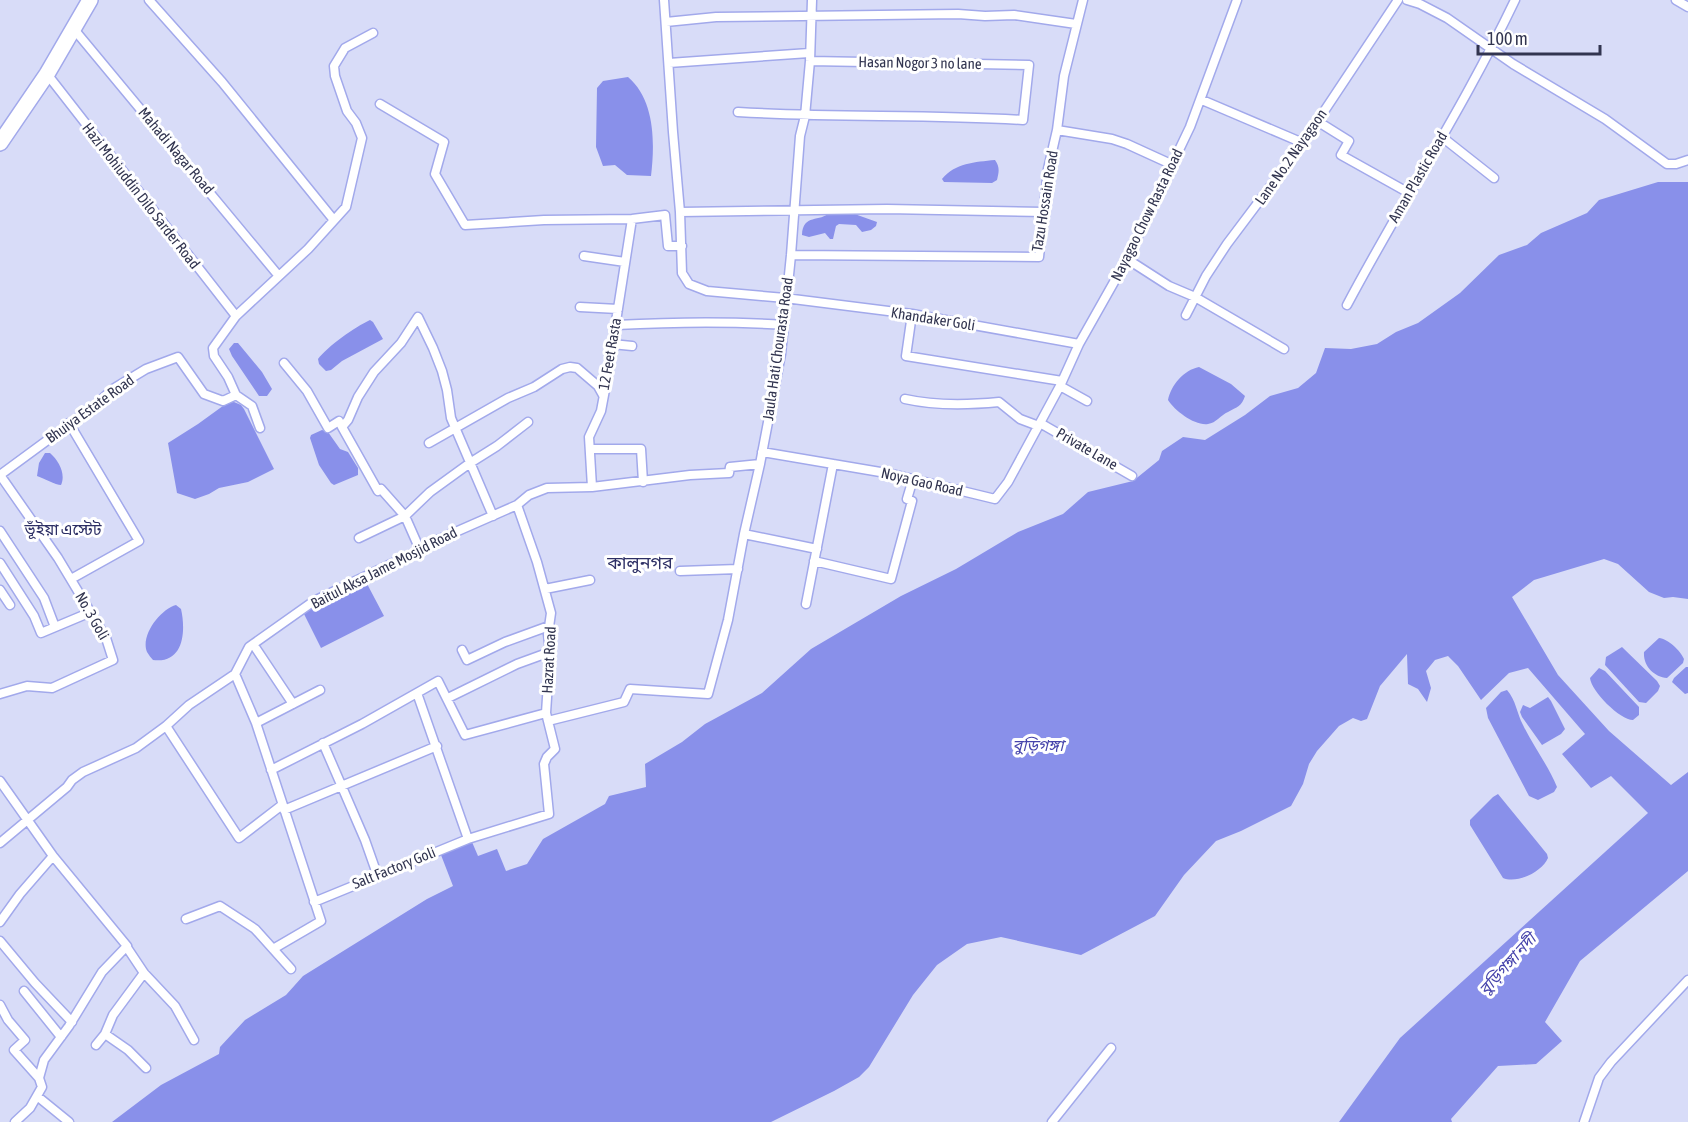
<svg xmlns="http://www.w3.org/2000/svg" width="1688" height="1122" viewBox="0 0 1688 1122" font-family="'Asap Condensed','Noto Sans Bengali',sans-serif">
	<style>
		.water { fill: #8990ea }
		.lines { fill: none; stroke-linecap: round; stroke-linejoin: round }
		.street-casing { stroke: #a2a9eb; stroke-width: 11 }
		.highway-casing { stroke: #a2a9eb; stroke-width: 18 }
		.street { stroke: #fff; stroke-width: 8 }
		.highway { stroke: #fff; stroke-width: 15 }
		.labels { text-anchor: middle; stroke-width: 6; stroke-linejoin: round; paint-order: stroke }
		.street-label { font-size: 15px; fill: #323550; stroke: #fff }
		.neighbourhood-label { font-size: 16px; fill: #2d2f65; stroke: #fff }
		.water-label { font-size: 16px; font-style: italic; fill: #4543ab; stroke: #fff }
		.quarter-label { font-size: 18px; fill: #2d2f65; stroke: #fff }
	</style>
	<rect width="100%" height="100%" fill="#d8dcf8"/>
	<path class="water" d="M628,77c27,23 27,66 23,99l-24,-1 -12,-10 -12,1 -7,-19 1,-59 6,-7z
		M995,160c5,7 4,12 2,20l-5,3 -48,-1 -2,-3c13,-16 33,-17 53,-19z
		M1658,182h30v417l-15,-2 -9,1 -15,-6 -31,-28 -14,-5 -70,21 -22,17 46,78 51,56 62,54 17,-13v99l-108,90 -35,61 17,19 -26,23 -38,2 -47,53 1,3h-113l61,-84 248,-225 -37,-37 -20,12 -29,-34 23,-20 -57,-66 -19,5 -28,27 -23,-34 -10,-10 -13,4 -9,11 5,17 -4,14 -9,-13 -10,-5 -1,-30 -27,32 -13,33 -6,2 -8,-3 -14,8 -22,25 -8,13 -6,20 -12,22 -50,25 -25,10 -32,34 -29,41 -74,39 -80,-18 -34,7 -30,21 -24,30 -44,72 -10,10 -25,14 -63,31h-659l49,-37 58,-31 1,-7 25,-27 41,-25 17,-19 124,-77 26,-13 -12,-31 31,-13 6,14 19,-7 9,22 21,-7 16,-25 62,-35 4,-8 37,-9 -1,-23 37,-22 23,-18 57,-31 49,-44 90,-53 55,-27 62,-37 45,-18 25,-22 45,-11 26,-21 3,-9 21,-14 22,3 40,-25 25,-19 28,-8 18,-15 9,-25 26,1 26,-5 19,-12 22,-9 42,-30 39,-38 28,-10 14,-12 46,-20 12,-13z
		M830,212h19l28,10 -1,4 -5,4 -9,2 -6,-7 -17,-1 -3,2 -3,13h-3l-5,-6 -16,4 -7,-2c1,-22 18,-12 28,-23z
		M370,320l3,2 10,17 -41,22 -11,9 -5,1 -7,-7 -1,-5c10,-13 37,-32 52,-39z
		M234,343h4l24,29 10,17 -5,7h-8l-27,-40 -3,-7z
		M1199,367l32,17 14,12c-3,10 -8,11 -17,16 -7,3 -12,11 -20,12 -13,2 -33,-13 -40,-24 3,-15 16,-30 31,-33z
		M234,402l7,3 3,4 30,60 -26,13 -29,6 -10,6 -14,5 -18,-6 -9,-50 30,-19 29,-21z
		M322,430l6,2 12,17 8,3 10,16v7l-24,10 -3,-2 -12,-18 -9,-27 1,-3z
		M45,453h5c9,8 16,21 11,32 -5,0 -18,-7 -24,-9l2,-13z
		M365,580l19,36 -63,32 -18,-36z
		M176,605l5,4c5,22 3,55 -28,51 -2,-2 -4,-5 -6,-8 -7,-17 14,-43 29,-47z
		M1659,638c9,1 21,12 25,21l-1,4 -16,15c-13,-1 -24,-12 -23,-26z
		M1622,647l35,34 3,5 -2,5 -12,12 -7,-1 -34,-37 1,-8z
		M1686,667h2v26l-3,1 -13,-12 2,-4z
		M1599,668l6,3 34,36v8l-6,5c-13,0 -42,-29 -43,-42z
		M1507,690c9,10 10,24 16,35 10,21 25,40 34,62l-3,5 -16,8 -9,-4 -41,-78 -2,-10 15,-16z
		M1548,697l3,4 14,28 -4,5 -19,11 -20,-28 -2,-5 3,-7 7,3z
		M1498,794l49,60 1,4c-6,14 -31,26 -45,20l-33,-53v-5l23,-23z"/>
	<g class="lines">
		<defs>
			<path id="street" d="M149,0l73,82 111,137
				M664,0l9,132 7,80 2,61 7,11 18,7 78,7 127,16 167,30
				M1407,0l13,4 27,14 66,46 92,55 62,45h9l12,-4
				M1676,0l12,7
				M666,22l50,-5 242,-3 27,2 29,-1 62,9
				M73,28l205,247
				M669,63l140,-10
				M47,74l189,242
				M1202,100l101,43
				M380,104l64,38 -9,32 30,51 79,-5 88,-1 33,-4 3,31h14
				M738,112c95,6 190,2 285,8l6,-55 -219,-4
				M1317,121l32,20 -8,14 68,38
				M1057,130l7,-54 19,-76
				M1442,137l52,41
				M680,212l207,-3 157,3
				M791,255l248,2 9,-88 9,-39 55,9 15,5 46,21
				M584,256l41,6
				M1127,259l42,27 26,11 89,52
				M1347,305c54,-102 118,-200 168,-305
				M580,307l38,2
				M912,314l-6,42 156,25
				M1186,315l20,-39 21,-32 76,-101 95,-143
				M616,325c56,-3 112,-4 168,0
				M612,344l20,2
				M284,363l23,28 21,37 11,-7 3,6
				M1060,386l27,15
				M905,399c31,7 63,6 94,3l21,17 16,6 4,-2 92,53
				M69,423l70,118 -68,38
				M260,428l-8,-22 -16,-11 -8,-18 -14,-21 -1,-8 23,-32 72,-67 38,-42 16,-69 -6,-15 -9,-12 -12,-35 -1,-10 11,-18 28,-15
				M429,443l79,-45 26,-11 28,-18 8,-2 7,1 21,18 5,9
				M590,449h51l2,33
				M762,452l130,22 103,25 13,-17 52,-96 19,-42 48,-85 63,-132 47,-127
				M592,487l-3,-50 12,-26 6,-32 25,-160
				M0,531l44,67 11,29
				M744,534l73,15
				M359,538l46,-22 25,-24 40,-29 27,-17 31,-24
				M420,550l-15,-34 -24,-27 -3,2 -36,-64 6,-7 10,-23 16,-25 27,-29 17,-26 15,31 9,23 5,19 4,28 42,98
				M814,561l77,18 21,-78 -5,-2 6,-20
				M0,563l34,53 7,17 50,-21
				M680,571l58,-2
				M545,589l45,-9
				M0,590l10,15
				M806,604l27,-140
				M253,644l40,60
				M462,650l5,10 38,-18 44,-16
				M235,674l21,49 65,198 -48,28
				M417,693l51,146
				M0,694l27,-8 25,2 61,-28 -7,-22 -48,-80 -58,-83 94,-69 19,-17 33,-20 32,-12 26,37 19,7 13,-6
				M448,698l69,-34 33,-12
				M548,721l76,-19 6,-13 78,5 20,-74 16,-86 16,-70 21,-110 10,-99 9,-119 5,-20 5,-55 2,-61
				M256,723l64,-33
				M166,726l73,112 43,-33
				M323,743l42,97 12,34
				M271,770l91,-46 76,-43 27,54 81,-22
				M0,781l53,75 74,90 -25,26 -33,54 -25,34 -5,18 3,9 -12,21 -15,14
				M284,810l153,-64
				M0,843l67,-56 5,-7 11,-8 53,-24 30,-22 23,-21 46,-31 14,-27 65,-46 106,-51 15,-9 82,-36 12,-10 18,-7 45,-1 98,-12 39,-2 1,-6 30,-3
				M314,902l154,-63 81,-25 -5,-50 3,-7 8,-8 -9,-36 4,-61 -2,-18 3,-21 -14,-51 -20,-57
				M186,919l34,-13 35,23 36,40
				M0,922l20,-28 33,-38
				M0,941l35,42 37,39
				M126,946l18,27 31,33 19,34
				M144,973l-31,42 -8,19 23,16 18,18
				M24,991l37,46
				M0,1005l8,15 17,20 -11,10 25,28
				M96,1045l9,-11
				M37,1096l32,26
				M1052,1122l59,-74
				M1584,1122l15,-44 12,-16 77,-82"/>
			<path id="highway" d="M0,143l47,-69 43,-74"/>
		</defs>
		<use href="#street" class="street-casing"/>
		<use href="#highway" class="highway-casing"/>
		<use href="#street" class="street"/>
		<use href="#highway" class="highway"/>
	</g>
	<g class="labels">
		<g class="street-label">
			<text transform="translate(920 63) rotate(1)" y="5">Hasan Nogor 3 no lane</text>
			<text transform="translate(176 151) rotate(50)" y="5">Mahadi Nagar Road</text>
			<text transform="translate(1291 157) rotate(-55)" y="5">Lane No.2 Nayagaon</text>
			<text transform="translate(1418 177) rotate(-60)" y="5">Aman Plastic Road</text>
			<text transform="translate(141 196) rotate(52)" y="5">Hazi Mohiuddin Dilo Sarder Road</text>
			<text transform="translate(1045 201) rotate(-81)" y="5">Tazu Hossain Road</text>
			<text transform="translate(1147 215) rotate(-64)" y="5">Nayagao Chow Rasta Road</text>
			<text transform="translate(933 319) rotate(9)" y="5">Khandaker Goli</text>
			<text transform="translate(778 349) rotate(-82)" y="5">Jaula Hati Chourasta Road</text>
			<text transform="translate(610 354) rotate(-80)" y="5">12 Feet Rasta</text>
			<text transform="translate(90 409) rotate(-36)" y="5">Bhuiya Estate Road</text>
			<text transform="translate(1087 449) rotate(30)" y="5">Private Lane</text>
			<text transform="translate(922 482) rotate(13)" y="5">Noya Gao Road</text>
			<text transform="translate(384 568) rotate(-27)" y="5">Baitul Aksa Jame Mosjid Road</text>
			<text transform="translate(92 616) rotate(60)" y="5">No. 3 Goli</text>
			<text transform="translate(549 660) rotate(-87)" y="5">Hazrat Road</text>
			<text transform="translate(394 868) rotate(-22)" y="5">Salt Factory Goli</text>
		</g>
		<g class="neighbourhood-label">
			<text x="63" y="535">ভূঁইয়া এস্টেট</text>
		</g>
		<g class="water-label">
			<text x="1038" y="751">বুড়িগঙ্গা</text>
			<text transform="translate(1507 964) rotate(-48)" y="6">বুড়িগঙ্গা নদী</text>
		</g>
		<g class="quarter-label">
			<text x="640" y="569">কালুনগর</text>
		</g>
	</g>
	<path d="M1478 45v9h122v-9" fill="none" stroke="#323550" stroke-width="3"/>
	<text x="1487" y="45" font-size="18" fill="#323550" stroke="#ffffff" stroke-width="4.5" paint-order="stroke">100 m</text>
</svg>
